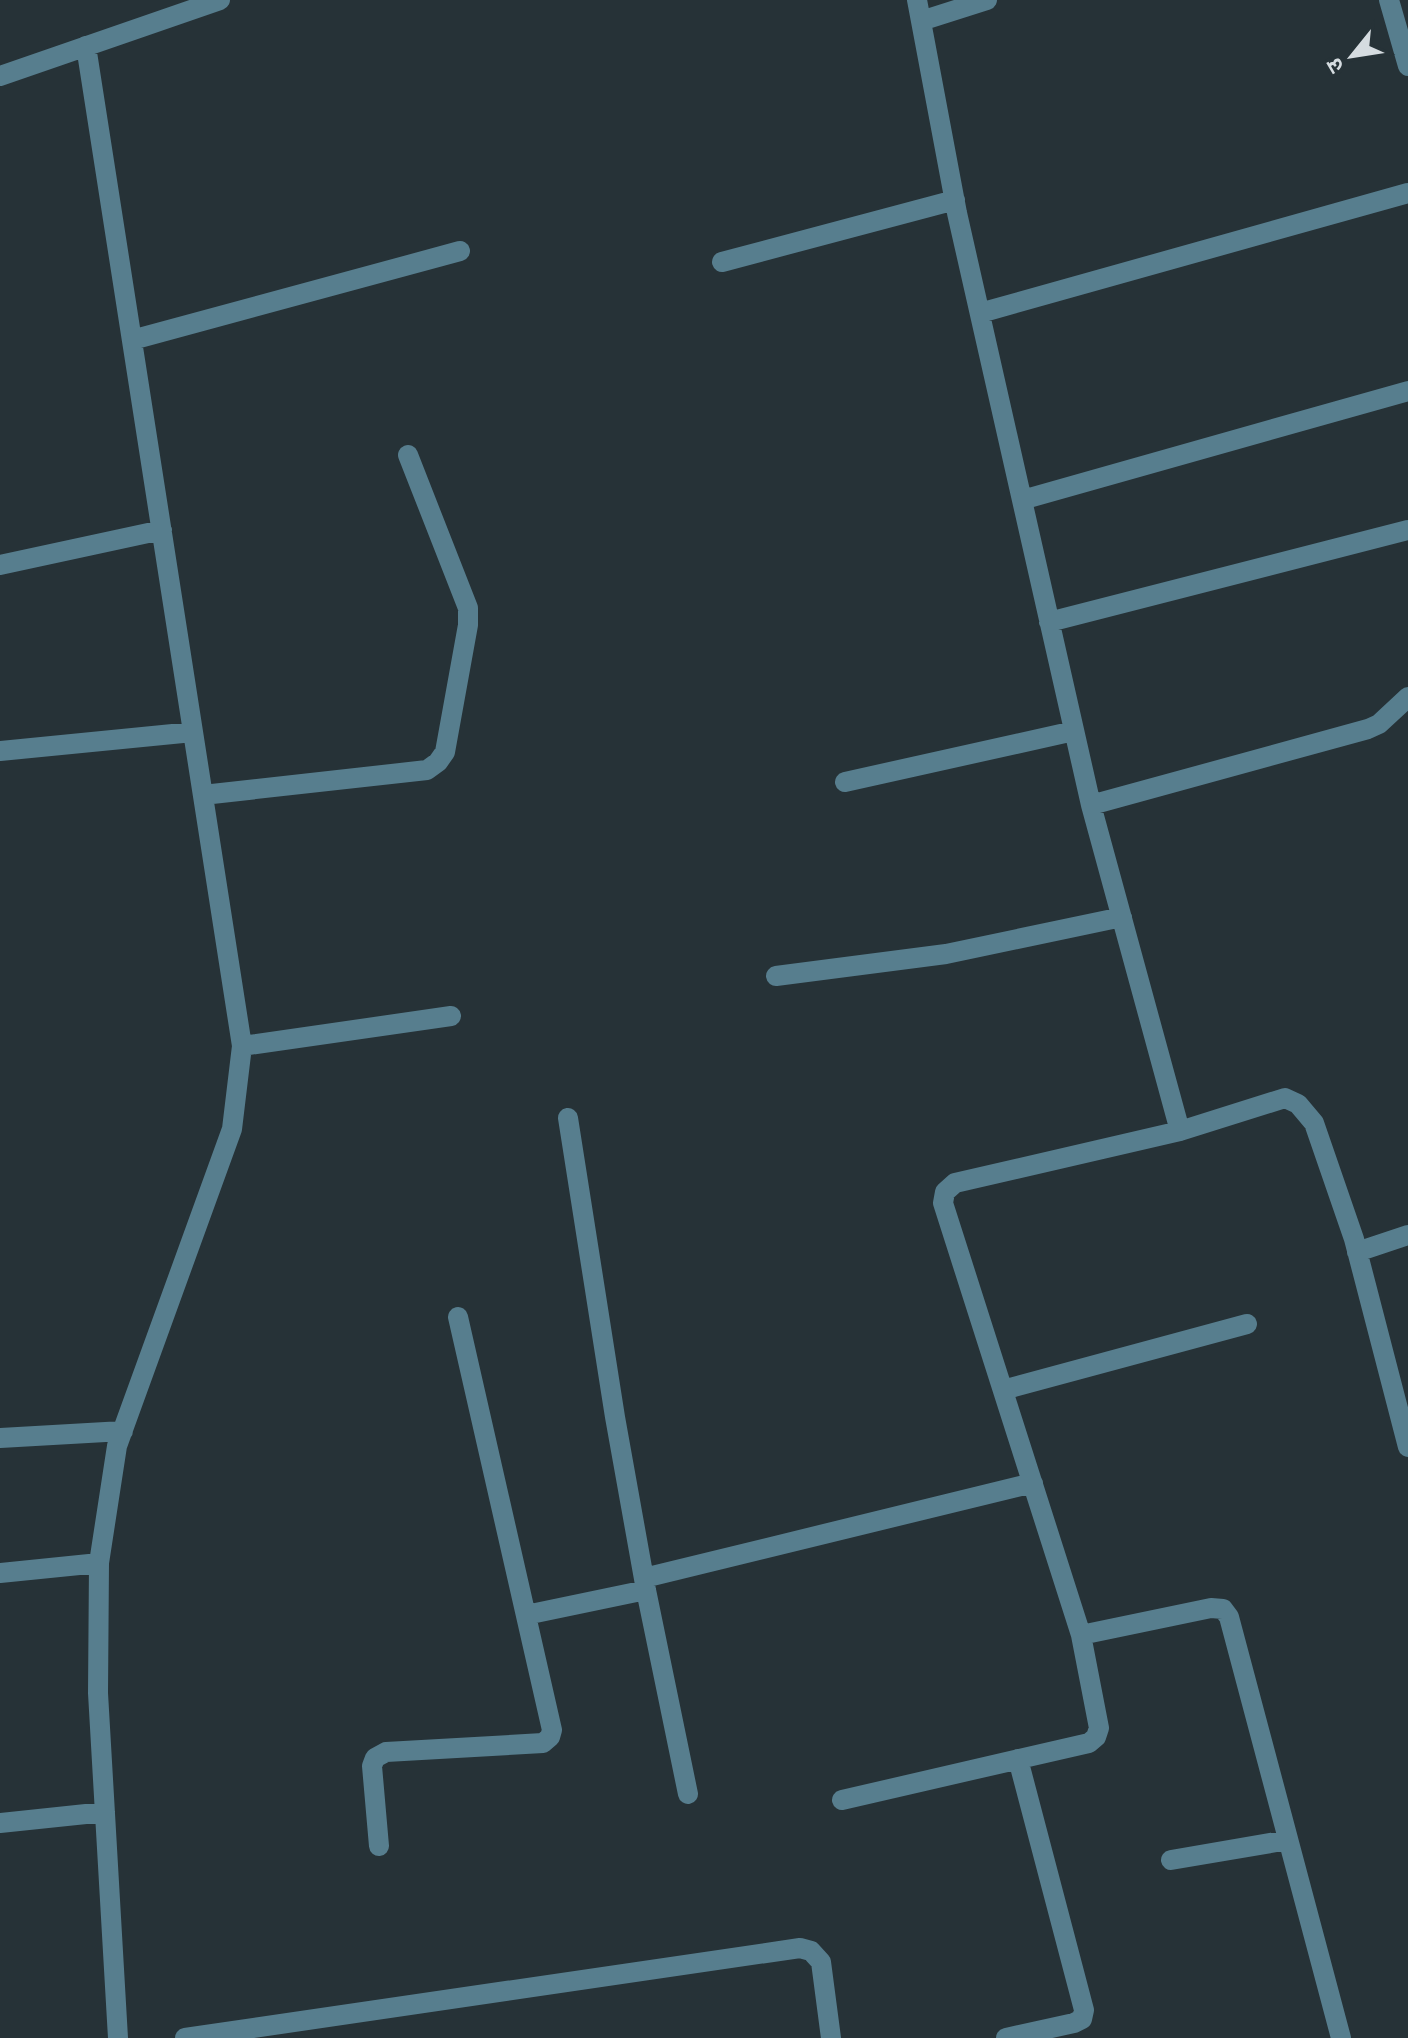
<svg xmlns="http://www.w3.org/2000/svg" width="1408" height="2038" viewBox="0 0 1408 2038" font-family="'Nunito Sans','Noto Sans Devanagari',sans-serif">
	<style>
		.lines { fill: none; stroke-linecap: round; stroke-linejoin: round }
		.minor { stroke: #577e8e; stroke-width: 20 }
	</style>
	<rect width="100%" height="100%" fill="#263237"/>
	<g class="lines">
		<path class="minor" d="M917,0l40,213 134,592 89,326 105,-33 13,6 16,19 40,116 54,208
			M1389,0l19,66
			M921,21l66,-21
			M86,46l156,1000 -10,83 -115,317 -18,117 -1,130 20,345
			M0,76l220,-76
			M722,262l233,-62
			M980,313l428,-120
			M132,340l328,-89
			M1022,500l386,-109
			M0,565l162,-35
			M1049,622l359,-92
			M0,751l193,-19
			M845,782l229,-51
			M203,795l224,-25 11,-8 7,-10 23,-127v-17l-60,-153
			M1091,805l277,-76 11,-5 29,-27
			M776,976l170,-22 176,-37
			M242,1046l209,-30
			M568,1118l47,299 31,173 42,204
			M1357,1252l51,-17
			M1003,1390l244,-66
			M0,1438l123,-7
			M0,1573l99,-10
			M644,1578l389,-95
			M526,1615l120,-25
			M1081,1635l130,-27 12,1 6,8 112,421
			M842,1800l247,-57 7,-6 3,-9 -18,-93 -138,-432 2,-11 10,-9 225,-52
			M0,1823l105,-11
			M379,1846l-7,-80 3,-8 11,-6 157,-9 7,-6 2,-7 -94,-413
			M1171,1860l117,-20
			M185,2038l615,-90 11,3 10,11 10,76
			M1006,2038l68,-15 8,-4 2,-9 -66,-251"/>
	</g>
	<g transform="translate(1352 56) rotate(240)" stroke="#263237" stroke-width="6" paint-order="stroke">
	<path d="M0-6L14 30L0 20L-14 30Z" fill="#d5dce0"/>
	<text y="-12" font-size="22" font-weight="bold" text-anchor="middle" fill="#d5dce0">उ</text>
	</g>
</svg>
